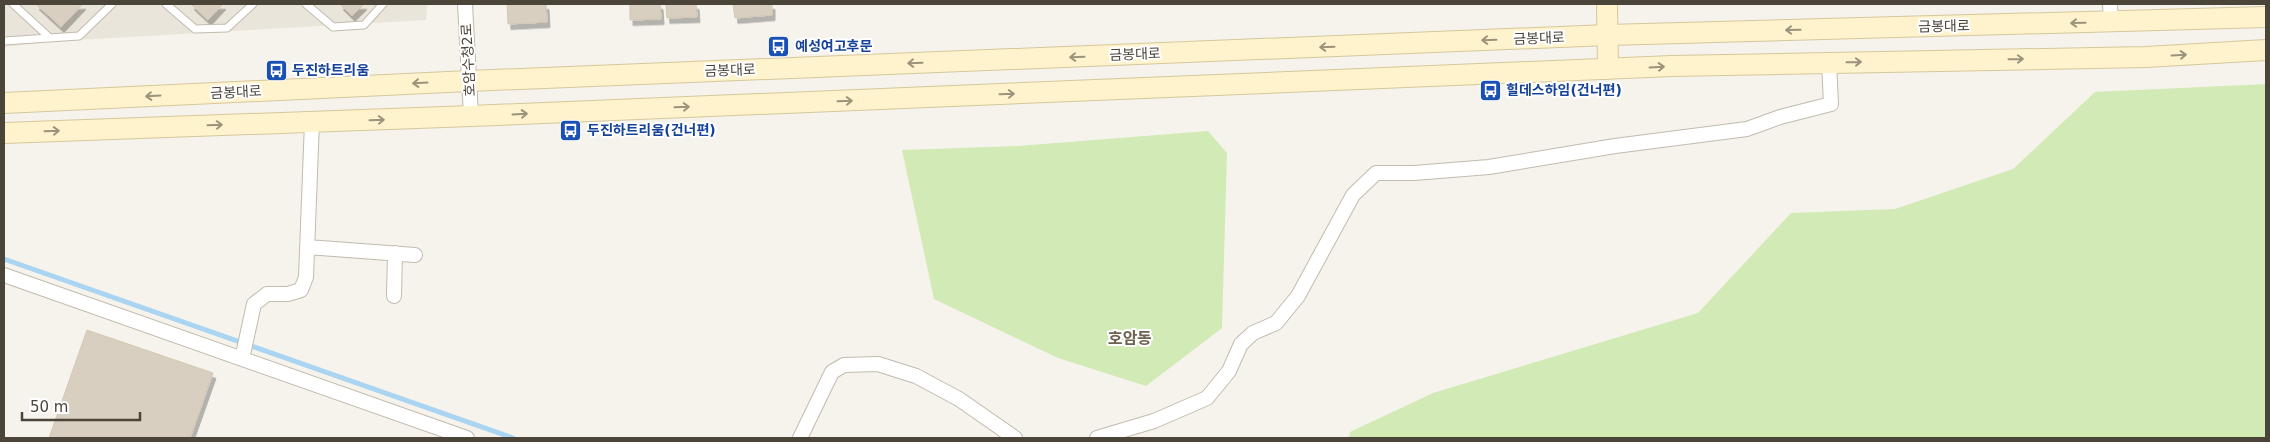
<svg xmlns="http://www.w3.org/2000/svg" width="2270" height="442" viewBox="0 0 2270 442" font-family="'DejaVu Sans','Noto Sans KR',sans-serif">
	<style>
		.residential { fill: #eae5da }
		.green { fill: #d2eab5 }
		.lines { fill: none; stroke-linecap: round; stroke-linejoin: round }
		.stream { stroke: #a9d4f2; stroke-width: 5 }
		.building { fill: #d8cfc1; stroke: #d3c7b4; filter: url(#shadow) }
		.lane-casing { stroke: #c2bbae; stroke-width: 9 }
		.street-casing { stroke: #c2bbae; stroke-width: 16 }
		.secondary-casing { stroke: #d6c79b; stroke-width: 22 }
		.lane { stroke: #fff; stroke-width: 7 }
		.street { stroke: #fff; stroke-width: 14 }
		.secondary { stroke: #fff3cd; stroke-width: 20 }
		.oneway { stroke: #9c937c }
		.labels { text-anchor: middle; stroke-width: 4; stroke-linejoin: round; paint-order: stroke }
		.street-label { font-size: 14px; fill: #4b4439; stroke: #fff }
		.transit-label { font-size: 14px; font-weight: bold; fill: #164399; stroke: #fff; text-anchor: start }
		.quarter-label { font-size: 16px; font-weight: bold; fill: #6e6250; stroke: #fff }
	</style>
	<defs>
		<filter id="shadow"><feDropShadow dx="3" dy="5.5" stdDeviation="0" flood-color="#0004"/></filter>
	</defs>
	<rect width="100%" height="100%" fill="#f6f3ec"/>
	<path class="residential" d="M4,4h423l-1,16 -368,21 -54,6z"/>
	<path class="green" d="M2266,84v354h-917l1,-6 83,-39 265,-80 93,-100 104,-4 118,-40 82,-77z
		M1208,131l19,22 -5,175 -76,58 -88,-28 -124,-59 -32,-149 116,-4z"/>
	<g class="lines">
		<path class="stream" d="M4,259l509,179"/>
	</g>
	<path class="building" d="M36,4h47l-22,23z
		M191,4h32l-15,16z
		M340,4h24l-12,12z
		M507,4h39l1,18 -39,2z
		M630,4h30l1,15 -31,1z
		M666,4h30l1,13 -30,1z
		M733,4h39v11l-37,3z
		M87,330l126,43 -23,65h-141z"/>
	<g class="lines">
		<defs>
			<path id="lane" d="M13,4l37,34
				M166,4l29,25 32,-1 26,-24
				M306,4l27,23 31,-2 19,-21
				M4,41l75,-5 33,-32"/>
			<path id="street" d="M465,4l6,112
				M2110,4l1,18
				M307,247l108,8
				M4,275l463,163
				M394,296l1,-43
				M242,359l12,-55 13,-10h21l13,-4 5,-13 6,-155
				M800,438l32,-66 12,-7 34,-1 38,12 43,23 56,39
				M1097,438l57,-17 53,-23 22,-27 12,-27 12,-11 23,-10 22,-27 55,-101 23,-22h38l75,-6 126,-21 132,-17 33,-12 51,-13 -2,-41"/>
			<path id="secondary" d="M1607,4l1,65
				M4,103l465,-22 1139,-46 658,-18
				M4,133l467,-17 1201,-50 474,-9 120,-7"/>
		</defs>
		<use href="#lane" class="lane-casing"/>
		<use href="#street" class="street-casing"/>
		<use href="#secondary" class="secondary-casing"/>
		<use href="#lane" class="lane"/>
		<use href="#street" class="street"/>
		<use href="#secondary" class="secondary"/>
	</g>
	<defs><path id="oneway-shaft" d="M-6 0H5M1.5-3L5.5 0L1.5 3" fill="none" stroke-width="1.6" stroke-linecap="round" stroke-linejoin="round" transform="scale(1.25)"/></defs>
	<g class="oneway">
		<use href="#oneway-shaft" transform="translate(2078 23) rotate(179)"/>
		<use href="#oneway-shaft" transform="translate(1793 30) rotate(179)"/>
		<use href="#oneway-shaft" transform="translate(1489 40) rotate(178)"/>
		<use href="#oneway-shaft" transform="translate(1327 47) rotate(178)"/>
		<use href="#oneway-shaft" transform="translate(2179 55) rotate(-3)"/>
		<use href="#oneway-shaft" transform="translate(1077 57) rotate(178)"/>
		<use href="#oneway-shaft" transform="translate(2016 59) rotate(-1)"/>
		<use href="#oneway-shaft" transform="translate(1854 62) rotate(-1)"/>
		<use href="#oneway-shaft" transform="translate(915 63) rotate(178)"/>
		<use href="#oneway-shaft" transform="translate(1657 67) rotate(-3)"/>
		<use href="#oneway-shaft" transform="translate(420 83) rotate(177)"/>
		<use href="#oneway-shaft" transform="translate(1007 94) rotate(-2)"/>
		<use href="#oneway-shaft" transform="translate(153 96) rotate(177)"/>
		<use href="#oneway-shaft" transform="translate(845 101) rotate(-2)"/>
		<use href="#oneway-shaft" transform="translate(682 107) rotate(-2)"/>
		<use href="#oneway-shaft" transform="translate(520 114) rotate(-3)"/>
		<use href="#oneway-shaft" transform="translate(377 120) rotate(-2)"/>
		<use href="#oneway-shaft" transform="translate(215 125) rotate(-2)"/>
		<use href="#oneway-shaft" transform="translate(52 131) rotate(-2)"/>
	</g>
	<defs>
		<symbol id="bus-square" viewBox="-11 -11 22 22"><rect x="-9" y="-9" width="18" height="18" rx="4" fill="#1a4fb4" stroke="#fff"/><path d="M-5-6H5V4H4V6H2V4H-2V6H-4V4H-5ZM-3.5-4V0h7V-4ZM-3.5 1.2v1.5H-2V1.2ZM2 1.2v1.5H3.5V1.2Z" fill="#fff"/></symbol>
	</defs>
	<g fill-rule="evenodd">
		<use href="#bus-square" x="766" y="34" width="25" height="25"/>
		<use href="#bus-square" x="264" y="58" width="25" height="25"/>
		<use href="#bus-square" x="1478" y="78" width="25" height="25"/>
		<use href="#bus-square" x="558" y="118" width="25" height="25"/>
	</g>
	<g class="labels">
		<g class="street-label">
			<text transform="translate(1944 26) rotate(-1)" y="5">금봉대로</text>
			<text transform="translate(1539 38) rotate(-2)" y="5">금봉대로</text>
			<text transform="translate(1135 54) rotate(-2)" y="5">금봉대로</text>
			<text transform="translate(468 60) rotate(-93)" y="5">호암수청2로</text>
			<text transform="translate(730 70) rotate(-2)" y="5">금봉대로</text>
			<text transform="translate(236 92) rotate(-3)" y="5">금봉대로</text>
		</g>
		<g class="transit-label">
			<text x="795" y="51">예성여고후문</text>
			<text x="292" y="75">두진하트리움</text>
			<text x="1506" y="95">힐데스하임(건너편)</text>
			<text x="587" y="135">두진하트리움(건너편)</text>
		</g>
		<g class="quarter-label">
			<text x="1130" y="344">호암동</text>
		</g>
	</g>
	<rect width="2270" height="442" fill="none" stroke="#4b4439" stroke-width="10"/>
	<path d="M22 412v8h118v-8" fill="none" stroke="#4b4439" stroke-width="2.5"/>
	<text x="30" y="412" font-size="15" fill="#4b4439" stroke="#ffffff" stroke-width="4" paint-order="stroke">50 m</text>
</svg>
